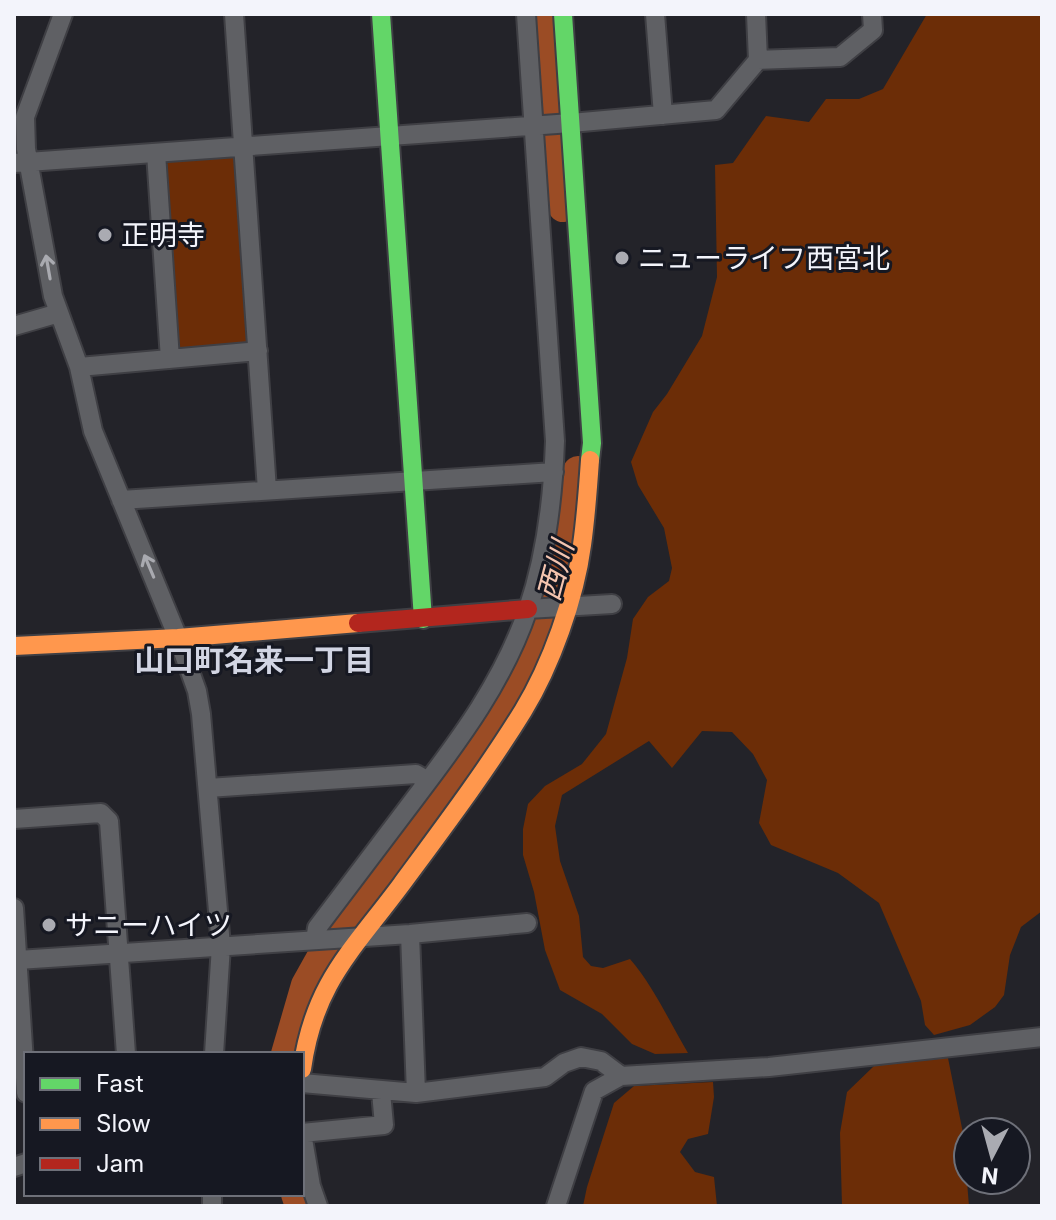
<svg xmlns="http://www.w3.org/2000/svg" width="1056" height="1220" viewBox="0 0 1056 1220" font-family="Inter,'Noto Sans JP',sans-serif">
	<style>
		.green { fill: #6c2d07 }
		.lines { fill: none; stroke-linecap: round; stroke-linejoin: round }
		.river { stroke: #9b4c25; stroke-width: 30 }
		.street-casing { stroke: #3f3f44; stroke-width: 22 }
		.fast-casing { stroke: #3f3f44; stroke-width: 22 }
		.slow-casing { stroke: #3f3f44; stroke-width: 22 }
		.jam-casing { stroke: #3f3f44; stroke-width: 22 }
		.street { stroke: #5f6064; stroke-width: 18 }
		.fast { stroke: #63d668; stroke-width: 18 }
		.slow { stroke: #ff974d; stroke-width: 18 }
		.jam { stroke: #b3261e; stroke-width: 18 }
		.oneway { stroke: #a9aab0 }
		.poi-dot { fill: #aaabb2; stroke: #161822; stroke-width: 3 }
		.labels { text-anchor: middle; stroke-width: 6; stroke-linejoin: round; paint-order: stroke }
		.poi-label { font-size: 28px; fill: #f3f4fb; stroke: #161822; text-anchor: start }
		.water-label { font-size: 30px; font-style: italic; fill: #f4c4af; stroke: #161822 }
		.neighbourhood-label { font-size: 30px; font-weight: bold; fill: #d2d5e3; stroke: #161822 }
	</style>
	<rect width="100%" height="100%" fill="#232329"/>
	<path class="green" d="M927,14h115v897l-21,16 -11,28 -6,40 -9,12 -25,18 -36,10 -9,-10 -4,-24 -42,-98 -41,-30 -67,-28 -12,-22 8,-43 -14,-26 -21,-22 -30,-1 -30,37 -23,-27 -87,54 -7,31 5,35 19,55 4,41 8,9 12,2 27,-9c24,28 39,62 58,94l-33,1 -23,-10 -30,-30 -42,-24 -15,-40 -11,-58 -11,-37v-26l5,-25 17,-18 37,-22 24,-30 21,-76 6,-39 15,-22 21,-16 3,-13 -8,-40 -26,-43 -7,-23 22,-50 14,-18 35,-58 15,-59 -2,-112 18,-2 33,-47 43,6 17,-23h33l24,-10z
		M231,154l6,6 13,180 -8,8 -60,4 -8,-7 -12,-174 9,-13z
		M948,1058l15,75 6,73h-127l-2,-73 7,-41 27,-26z
		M713,1082l1,15 -6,37 -20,5 -8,13 15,20 19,5 3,29h-134l4,-19 27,-84 20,-17z"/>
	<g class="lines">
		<path class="river" d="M548,14l15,193
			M286,1054l20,-69 19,-34 125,-168 42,-53 27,-52 21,-45 19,-51 19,-111
			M296,1194l4,12"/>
		<defs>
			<path id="street" d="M63,14l-38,103 1,32 27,147 26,71 14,64 85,207 19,53 4,23 20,232 -7,108
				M234,14l33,476
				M655,14l8,101
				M758,60l82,-3 33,-27 -1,-16
				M156,153l14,206
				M14,163l557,-40 145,-13 42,-50 -2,-46
				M14,326l45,-13
				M79,367l179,-16
				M121,500l433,-28
				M528,609l84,-5
				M208,788l208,-14 12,7
				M14,819l87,-6 8,8 17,233
				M14,908l12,185
				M410,934l6,159
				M315,940l2,-12c33,-44 66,-87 99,-131 45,-59 88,-117 112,-188 18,-53 25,-111 27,-168l-29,-427
				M18,960l392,-26 117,-11
				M302,1083l114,10 129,-16 19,-14 17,-6 20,4 20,15
				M302,1133l82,-8 -3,-33
				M302,1133l9,53 7,20
				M14,1167l12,-4
				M212,1206v-12
				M556,1206l38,-115 27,-15 148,-9 273,-30"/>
			<path id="fast" d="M381,14l42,605
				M563,14l29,429 -2,17"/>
			<path id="slow" d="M14,646l164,-8 180,-15
				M302,1069c12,-86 50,-118 99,-184 42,-57 85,-114 122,-174 28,-46 52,-113 59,-166 4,-28 6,-56 8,-85"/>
			<path id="jam" d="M358,623l170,-14"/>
		</defs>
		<use href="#street" class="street-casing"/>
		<use href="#fast" class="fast-casing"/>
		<use href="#slow" class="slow-casing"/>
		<use href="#jam" class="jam-casing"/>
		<use href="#street" class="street"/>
		<use href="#fast" class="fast"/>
		<use href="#slow" class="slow"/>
		<use href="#jam" class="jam"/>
	</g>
	<defs><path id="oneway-shaft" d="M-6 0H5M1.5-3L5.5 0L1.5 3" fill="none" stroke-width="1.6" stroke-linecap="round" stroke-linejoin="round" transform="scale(2)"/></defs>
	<g class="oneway">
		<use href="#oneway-shaft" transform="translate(48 267) rotate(-100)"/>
		<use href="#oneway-shaft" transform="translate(149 566) rotate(-113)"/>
	</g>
	<g class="poi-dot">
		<circle cx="105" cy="235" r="8"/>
		<circle cx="622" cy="258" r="8"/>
		<circle cx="49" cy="925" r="8"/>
	</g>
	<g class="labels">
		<g class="poi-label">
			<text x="121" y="245">正明寺</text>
			<text x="638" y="268">ニューライフ西宮北</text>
			<text x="65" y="935">サニーハイツ</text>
		</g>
		<g class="water-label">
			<text transform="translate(556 571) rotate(-75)" y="10">西川</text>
		</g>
		<g class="neighbourhood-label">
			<text x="254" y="671">山口町名来一丁目</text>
		</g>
	</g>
	<rect width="1056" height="1220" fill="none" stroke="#f3f4fb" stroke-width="32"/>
	<rect x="24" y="1052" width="280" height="144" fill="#161822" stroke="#6e7079" stroke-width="2"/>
	<rect x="40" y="1078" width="40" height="12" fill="#63d668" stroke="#6e7079" stroke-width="2"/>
	<text x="96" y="1092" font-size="24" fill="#f3f4fb">Fast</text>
	<rect x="40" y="1118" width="40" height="12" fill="#ff974d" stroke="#6e7079" stroke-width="2"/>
	<text x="96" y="1132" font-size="24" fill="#f3f4fb">Slow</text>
	<rect x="40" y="1158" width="40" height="12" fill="#b3261e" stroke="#6e7079" stroke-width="2"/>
	<text x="96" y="1172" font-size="24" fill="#f3f4fb">Jam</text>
	<g transform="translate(992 1156) rotate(186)"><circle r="38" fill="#161822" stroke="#6e7079" stroke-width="2"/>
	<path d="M0-6L14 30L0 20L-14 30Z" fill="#aaabb2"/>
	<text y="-12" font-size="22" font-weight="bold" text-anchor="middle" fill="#f3f4fb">N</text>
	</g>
</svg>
